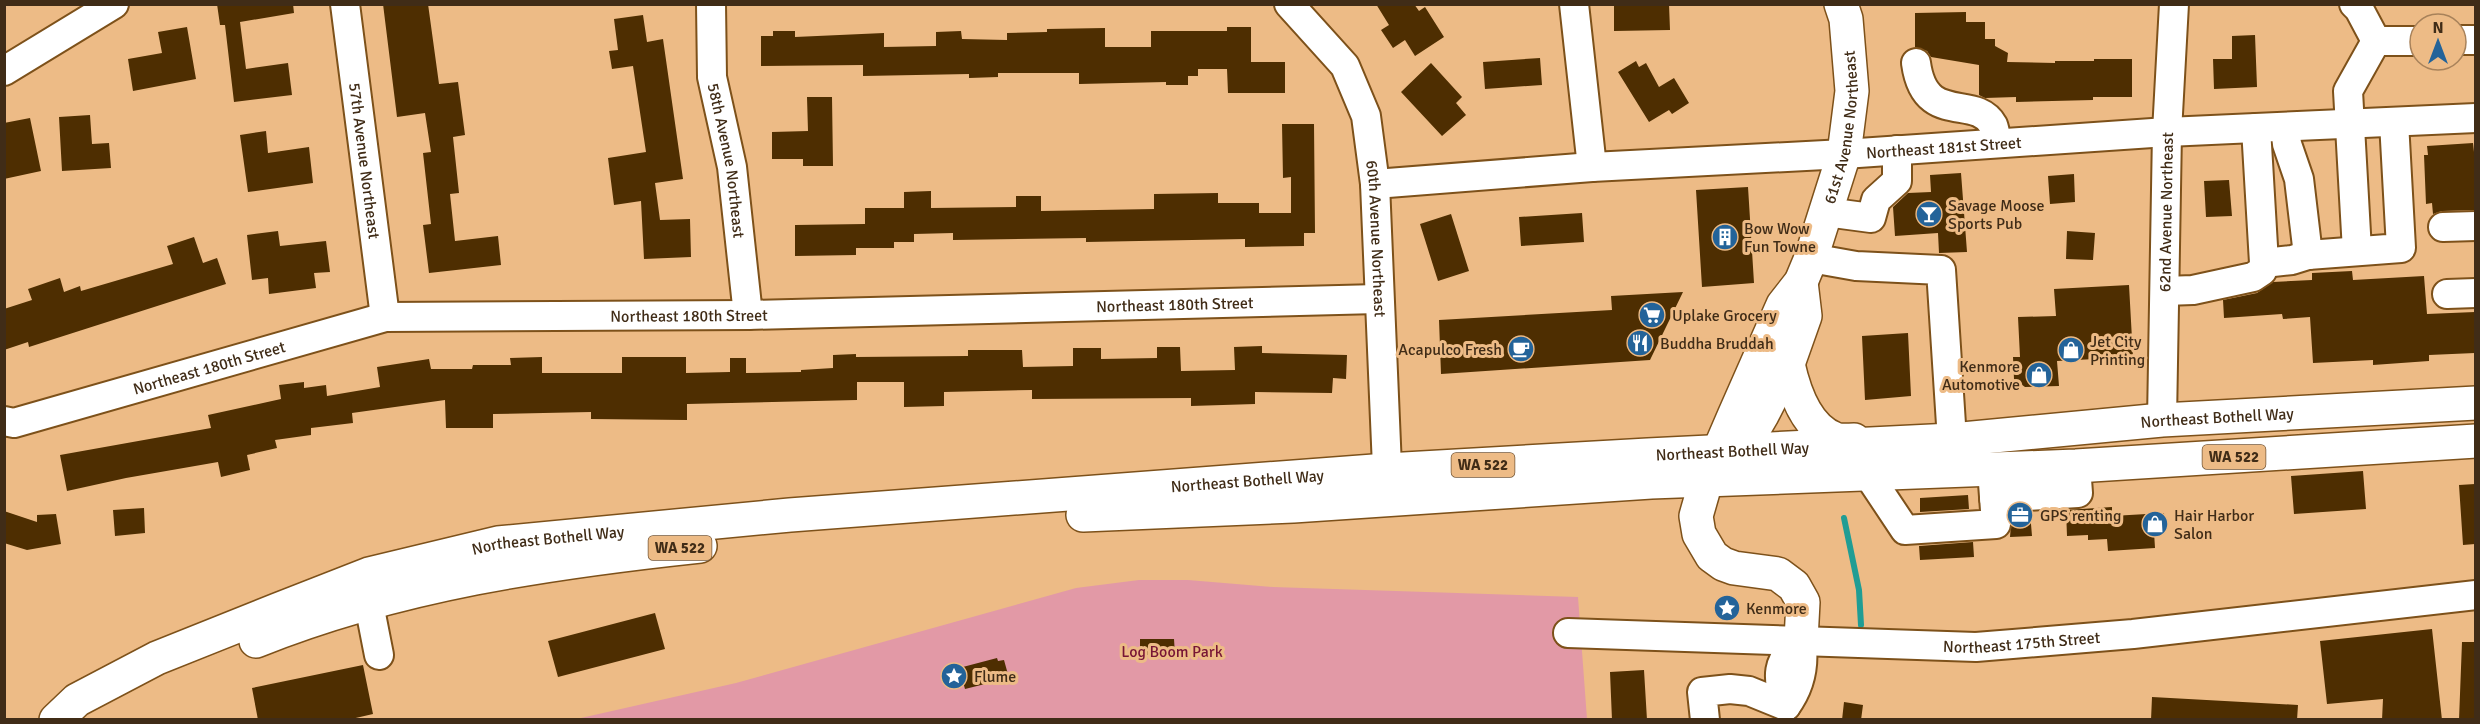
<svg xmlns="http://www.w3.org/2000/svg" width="2480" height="724" viewBox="0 0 2480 724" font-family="Signika,sans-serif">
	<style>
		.green { fill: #e299a6 }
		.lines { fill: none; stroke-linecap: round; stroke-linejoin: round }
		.stream { stroke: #209d94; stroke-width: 6 }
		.building { fill: #4e2e01 }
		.minor-casing { stroke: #7d511a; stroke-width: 32 }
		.major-casing { stroke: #7d511a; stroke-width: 36 }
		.minor { stroke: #fff; stroke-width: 28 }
		.major { stroke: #fff; stroke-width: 33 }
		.labels { text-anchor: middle; stroke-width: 6; stroke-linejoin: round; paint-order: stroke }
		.shield { fill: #edbb86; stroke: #745738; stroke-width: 1.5 }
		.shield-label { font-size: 15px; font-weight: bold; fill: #402c17 }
		.street-label { font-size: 16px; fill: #402c17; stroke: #edbb86 }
		.poi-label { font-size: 16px; fill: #402c17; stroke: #edbb86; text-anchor: start }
		.park-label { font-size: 16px; fill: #771535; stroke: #edbb86 }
	</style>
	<rect width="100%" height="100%" fill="#edbb86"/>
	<path class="green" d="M1139,580h49l85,7 305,10 9,122 -1015,1 164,-37 340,-95z"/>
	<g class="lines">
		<path class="stream" d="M1844,518l15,72 2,35"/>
	</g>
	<path class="building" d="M217,4h76l1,9 -54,9 6,47 42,-6 4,32 -58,7 -9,-77h-5z
		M383,4h45l11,80 19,-2 7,53 -12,2 6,56 -9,1 5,47 43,-5 3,29 -72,8 -6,-48 8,-1 -8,-71 8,-1 -6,-39 -28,4z
		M1376,4h38l5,7 6,-4 19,30 -29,19 -10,-16 -12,8 -12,-18 8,-5z
		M1614,4h55l1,26 -56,1z
		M1966,12v10h19v17h10v7l13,7 -1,9 48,1v-2h39v-2h38v38h-39v3l-77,2v-5l-31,1 -6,-3v-30l-48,-8 -4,-6 -12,-4v-34z
		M643,15l4,27 16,-3 20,140 -28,4 5,37 30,-1 1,38 -47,2 -3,-58 -27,4 -6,-47 38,-6 -13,-86 -21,3 -3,-18 9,-1 -4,-31z
		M187,27l9,52 -63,12 -5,-32 34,-6 -4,-21z
		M1227,27h24v35h34v31h-57l-1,-24h-29v7h-10v9h-22v-3l-87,2v-11h-81v4l-29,1v-4l-106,2v-11l-102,1v-30h12v-5h22v6l89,-4v14l52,-1v-14l25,-1 1,8 45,1v-7l40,-1v-3l58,-1v19h46v-16h76z
		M2255,35l2,52 -43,2 -1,-30h19v-23z
		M1540,58l2,27 -57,4 -2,-27z
		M1636,61l3,6 7,-4 13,24 15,-9 15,25 -17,11 -3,-4 -20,12 -31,-50z
		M1431,63l31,34 -6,6 10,12 -24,21 -41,-44z
		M807,97h25l1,69h-30v-7h-31v-27l36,-1z
		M90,115l2,29 17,-1 2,25 -49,3 -3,-54z
		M30,118l11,53 -37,8v-56z
		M1282,124h32l1,109h-11v13l-59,1v-8l-159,3v-4l-133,2v-7l-39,1v8h-20v6h-38v7l-61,1v-31l70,-1v-16h39v-16l27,-1v17l85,-1v-11h25v15l113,-2v-15l64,-1v10h41v10h32v-36l-8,1z
		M266,131l2,22 41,-6 4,36 -65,9 -8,-57z
		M2473,143l1,9h1v58l-33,1 -9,3 -1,-11 -6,1 -2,-49h4l-1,-9z
		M1961,173l6,79 -28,1 -1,-20 -43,3 -2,-29 15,-14 23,-1 -1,-17z
		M2074,174l1,28 -25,2 -2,-28z
		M2229,180l3,36 -26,1 -2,-36z
		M1748,187l6,96 -52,4 -6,-97z
		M1582,213l2,29 -63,4 -2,-29z
		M1451,214l18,57 -31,10 -18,-57z
		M278,231l2,15 46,-5 4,31 -16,1 2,15 -47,6 -1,-16 -16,2 -5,-45z
		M2067,231l28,2 -2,27 -27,-1z
		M194,237l9,26 14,-5 9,26 -197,63 -1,-5 -24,8v-41l28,-9 -4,-11 32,-11 4,14 16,-6 1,5 92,-27 -6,-18z
		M2352,271l1,9 71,-4 3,38 48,-2v41l-46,2v6l-56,4v-5l-60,3 -3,-46 -27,2 -1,-5 -58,4 -1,-18 34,-7 16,-11 39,-2v-7z
		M2129,285l4,72 -76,4 2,25 -34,1 -11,-8 -1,-22h7l-2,-40 38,-1 -2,-27z
		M1683,292l-33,68 -209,14 -2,-54 173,-10 -1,-14z
		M1908,333l3,63 -46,4 -3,-64z
		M1262,346v7l85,2 -1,24 -13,-1 -1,15 -77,-1v12l-64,2v-8l-159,1v-9l-88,2v14l-40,1v-25h-47v18l-170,4v16l-96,-1v-7l-98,2v14h-47l-1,-28 -93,13 1,10 -42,5v7l-36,5 2,8 -30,7 3,15 -29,7 -3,-15 -92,16 -59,13 -7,-36 151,-27 -3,-13 73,-16 -2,-14 25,-3v6l22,-3 1,11 53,-9 -3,-20 52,-8 2,10h41l1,-4h38l-1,-7 32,-1v16h80v-16h64v16l44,-1v-14h16v15l55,-1v-2l32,-2v-13l23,-1v3l112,-1v-6h54l1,17 50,-1v-18h28v11l56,-1v-11h23l1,24 54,-1 -1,-23z
		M2363,471l3,38 -72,5 -3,-38z
		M2475,484v60l-12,1 -4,-60z
		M1968,495l1,14 -49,3v-14z
		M2112,507v9l52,-3 1,19h-11l1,16 -47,3 -1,-12 -19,1v-5l-21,1 -1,-26z
		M144,508l1,25 -30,3 -2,-26z
		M4,511l33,11v-7l19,-1 5,30 -34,6 -23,-7z
		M2030,512l2,24 -22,1 2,-24z
		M1973,542l1,15 -54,3 -1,-14z
		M655,613l10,36 -107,28 -10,-36z
		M2432,629l10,91h-60l1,-21 -56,5 -7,-63z
		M1140,639h34l1,16h-35z
		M2462,642h13v78h-16z
		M997,658l1,3 6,-1 5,18 -44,11 -6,-21z
		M363,665l10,49 -26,6h-89l-6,-32z
		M1644,670l3,50h-35l-2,-48z
		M2152,697l146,8 -1,15h-146z
		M1844,702l19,3 -2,15h-19z"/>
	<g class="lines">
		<defs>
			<g id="minor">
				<path id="s1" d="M345,4l40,313"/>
				<path id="s2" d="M711,4l1,73 20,90 16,148"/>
				<path id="s3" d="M1289,4l56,62 21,50 9,68 13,307"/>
				<path d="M1574,4l18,163"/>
				<path d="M2354,4l5,5 17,32 -28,50 9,160"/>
				<path d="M2456,40h20"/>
				<path d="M2376,41h44"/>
				<path d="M1916,63c9,65 59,30 77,62 2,5 3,13 4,18"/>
				<path d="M4,71l110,-67"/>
				<path d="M2285,127l2,17 12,35 9,76"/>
				<path id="s4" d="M1375,184l217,-17 252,-13 323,-22 309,-14"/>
				<path d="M1826,212l45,6 5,-18 21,-19v-31"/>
				<path d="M2443,227l33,-1"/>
				<path d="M1811,258l45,8 85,4 11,170"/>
				<path d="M2264,263l28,-3 16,-5 93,-7 -7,-126"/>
				<path d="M2165,291l28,-1 60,-13 9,-6 2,-8 -8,-135"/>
				<path d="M2447,294l29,-1"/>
				<path id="s5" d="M2162,420l5,-288 7,-128"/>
				<path id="s6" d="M4,421l10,2 371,-106 363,-2 630,-16"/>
				<path d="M1867,473l38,57 91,-6 -4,-55"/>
				<path d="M1994,498l84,-5 -2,-27"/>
				<path d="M369,604l10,51"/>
				<path id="s7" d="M1568,633l408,14 157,-13 343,-39"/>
				<path d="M1801,640c4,24 -1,47 -15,66 -9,-30 -11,-44 15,-66z"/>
				<path d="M1705,720l-3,-28 28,-3 19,2 37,15"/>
			</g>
			<g id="major">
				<path d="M1788,364c6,27 18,64 47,75 5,2 13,1 19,1"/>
				<path d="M1730,465l11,-14 21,-36 26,-51 17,-48 -4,-34"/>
				<path d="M1083,515l210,-9 358,-24 425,-16 400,-25"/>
				<path id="s8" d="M1801,640l2,-38 -9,-16 -16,-12 -44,-6 -11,-4 -11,-8 -13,-22 -3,-18 10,-35 28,-65 49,-111 18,-23 10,-24 33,-104 8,-63 -6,-72 -5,-15"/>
				<path d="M256,641c142,-57 294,-79 444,-95"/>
				<path id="s9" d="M56,720l21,-20 80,-42 120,-48 92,-36 129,-31 292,-28 597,-45 261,-15 304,-15 210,-20 314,-17"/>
			</g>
		</defs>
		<use href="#minor" class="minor-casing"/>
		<use href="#major" class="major-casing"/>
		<use href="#minor" class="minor"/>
		<use href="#major" class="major"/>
	</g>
	<defs>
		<symbol id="bar-disc" viewBox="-11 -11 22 22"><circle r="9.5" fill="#236399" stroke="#edbb86"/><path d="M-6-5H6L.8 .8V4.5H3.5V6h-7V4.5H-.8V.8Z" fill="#fff"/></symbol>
		<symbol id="building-disc" viewBox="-11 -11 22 22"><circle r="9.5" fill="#236399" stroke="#edbb86"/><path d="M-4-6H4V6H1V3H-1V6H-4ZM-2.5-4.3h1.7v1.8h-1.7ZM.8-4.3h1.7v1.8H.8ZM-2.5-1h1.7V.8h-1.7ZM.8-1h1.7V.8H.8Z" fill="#fff"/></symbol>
		<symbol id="supermarket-disc" viewBox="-11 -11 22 22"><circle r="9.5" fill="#236399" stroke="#edbb86"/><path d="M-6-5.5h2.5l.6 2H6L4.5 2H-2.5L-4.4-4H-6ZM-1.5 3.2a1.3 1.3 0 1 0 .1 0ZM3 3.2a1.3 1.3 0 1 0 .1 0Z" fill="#fff"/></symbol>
		<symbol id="restaurant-disc" viewBox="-11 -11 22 22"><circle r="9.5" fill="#236399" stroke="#edbb86"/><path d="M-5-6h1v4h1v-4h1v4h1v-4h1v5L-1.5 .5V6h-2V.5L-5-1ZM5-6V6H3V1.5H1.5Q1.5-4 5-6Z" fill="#fff"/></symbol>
		<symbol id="cafe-disc" viewBox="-11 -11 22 22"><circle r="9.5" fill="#236399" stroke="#edbb86"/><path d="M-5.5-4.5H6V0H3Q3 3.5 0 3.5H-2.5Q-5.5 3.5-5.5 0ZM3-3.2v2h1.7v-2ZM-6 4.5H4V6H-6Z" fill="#fff"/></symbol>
		<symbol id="shop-disc" viewBox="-11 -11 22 22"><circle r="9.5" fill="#236399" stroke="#edbb86"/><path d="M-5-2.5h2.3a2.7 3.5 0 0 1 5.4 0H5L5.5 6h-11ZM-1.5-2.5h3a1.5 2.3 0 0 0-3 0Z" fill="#fff"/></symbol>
		<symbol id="office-disc" viewBox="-11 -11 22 22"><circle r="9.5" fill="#236399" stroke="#edbb86"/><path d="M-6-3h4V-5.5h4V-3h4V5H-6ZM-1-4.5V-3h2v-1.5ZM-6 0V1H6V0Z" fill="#fff"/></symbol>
		<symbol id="sight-disc" viewBox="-11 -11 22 22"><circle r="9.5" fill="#236399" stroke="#edbb86"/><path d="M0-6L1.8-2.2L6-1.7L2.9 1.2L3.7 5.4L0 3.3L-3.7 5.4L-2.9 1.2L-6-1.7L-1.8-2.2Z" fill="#fff"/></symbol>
	</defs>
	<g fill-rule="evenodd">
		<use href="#bar-disc" x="1914" y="199" width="30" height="30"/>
		<use href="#building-disc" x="1710" y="222" width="30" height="30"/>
		<use href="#supermarket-disc" x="1637" y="300" width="30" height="30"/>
		<use href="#restaurant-disc" x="1625" y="328" width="30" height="30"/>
		<use href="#cafe-disc" x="1506" y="334" width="30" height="30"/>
		<use href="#shop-disc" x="2056" y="335" width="30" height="30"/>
		<use href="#shop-disc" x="2024" y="360" width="30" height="30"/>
		<use href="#office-disc" x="2005" y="500" width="30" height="30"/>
		<use href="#shop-disc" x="2140" y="509" width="30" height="30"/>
		<use href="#sight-disc" x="1712" y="593" width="30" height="30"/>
		<use href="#sight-disc" x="939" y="661" width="30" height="30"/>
	</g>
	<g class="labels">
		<g class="shield">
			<rect x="2202.5" y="445" width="63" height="24" rx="4.5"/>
			<rect x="1451.5" y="453" width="63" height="24" rx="4.5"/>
			<rect x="648.5" y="536" width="63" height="24" rx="4.5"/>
		</g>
		<g class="shield-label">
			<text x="2234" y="462">WA 522</text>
			<text x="1483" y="470">WA 522</text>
			<text x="680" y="553">WA 522</text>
		</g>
		<g class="street-label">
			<text dy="6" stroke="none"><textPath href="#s8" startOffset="609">61st Avenue Northeast</textPath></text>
			<text dy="6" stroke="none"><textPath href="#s4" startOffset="570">Northeast 181st Street</textPath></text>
			<text dy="6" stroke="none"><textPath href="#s2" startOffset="158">58th Avenue Northeast</textPath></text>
			<text dy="6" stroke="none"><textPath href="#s1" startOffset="158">57th Avenue Northeast</textPath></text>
			<text dy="6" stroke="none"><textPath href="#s5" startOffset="208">62nd Avenue Northeast</textPath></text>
			<text dy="6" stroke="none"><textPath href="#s3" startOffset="261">60th Avenue Northeast</textPath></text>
			<text dy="6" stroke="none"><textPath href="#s6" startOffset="1186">Northeast 180th Street</textPath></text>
			<text dy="6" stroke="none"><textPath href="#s6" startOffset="700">Northeast 180th Street</textPath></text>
			<text dy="6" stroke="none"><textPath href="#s6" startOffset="213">Northeast 180th Street</textPath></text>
			<text dy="6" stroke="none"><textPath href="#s9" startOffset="2204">Northeast Bothell Way</textPath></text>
			<text dy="6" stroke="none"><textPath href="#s9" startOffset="1718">Northeast Bothell Way</textPath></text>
			<text dy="6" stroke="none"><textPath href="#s9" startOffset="1232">Northeast Bothell Way</textPath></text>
			<text dy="6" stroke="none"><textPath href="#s9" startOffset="530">Northeast Bothell Way</textPath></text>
			<text dy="6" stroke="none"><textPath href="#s7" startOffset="454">Northeast 175th Street</textPath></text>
		</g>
		<g class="poi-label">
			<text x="1948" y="211">Savage Moose<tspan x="1948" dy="18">Sports Pub</tspan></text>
			<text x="1744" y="234">Bow Wow<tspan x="1744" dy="18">Fun Towne</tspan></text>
			<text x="1672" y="321">Uplake Grocery</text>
			<text x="2090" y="347">Jet City<tspan x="2090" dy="18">Printing</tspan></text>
			<text x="1660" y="349">Buddha Bruddah</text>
			<text x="1502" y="355" text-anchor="end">Acapulco Fresh</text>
			<text x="2020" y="372" text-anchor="end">Kenmore<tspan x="2020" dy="18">Automotive</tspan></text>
			<text x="2040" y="521">GPS renting</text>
			<text x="2174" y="521">Hair Harbor<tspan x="2174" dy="18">Salon</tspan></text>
			<text x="1746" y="614">Kenmore</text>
			<text x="974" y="682">Flume</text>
		</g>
		<g class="park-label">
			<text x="1172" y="657">Log Boom Park</text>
		</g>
	</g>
	<rect width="2480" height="724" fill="none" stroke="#402c17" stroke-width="12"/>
	<g transform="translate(2438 42)"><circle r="28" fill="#edbb86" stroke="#a8825a" stroke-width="1.5"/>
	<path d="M0-4.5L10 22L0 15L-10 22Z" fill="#236399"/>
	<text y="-9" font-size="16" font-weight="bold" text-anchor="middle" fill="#402c17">N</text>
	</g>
</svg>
